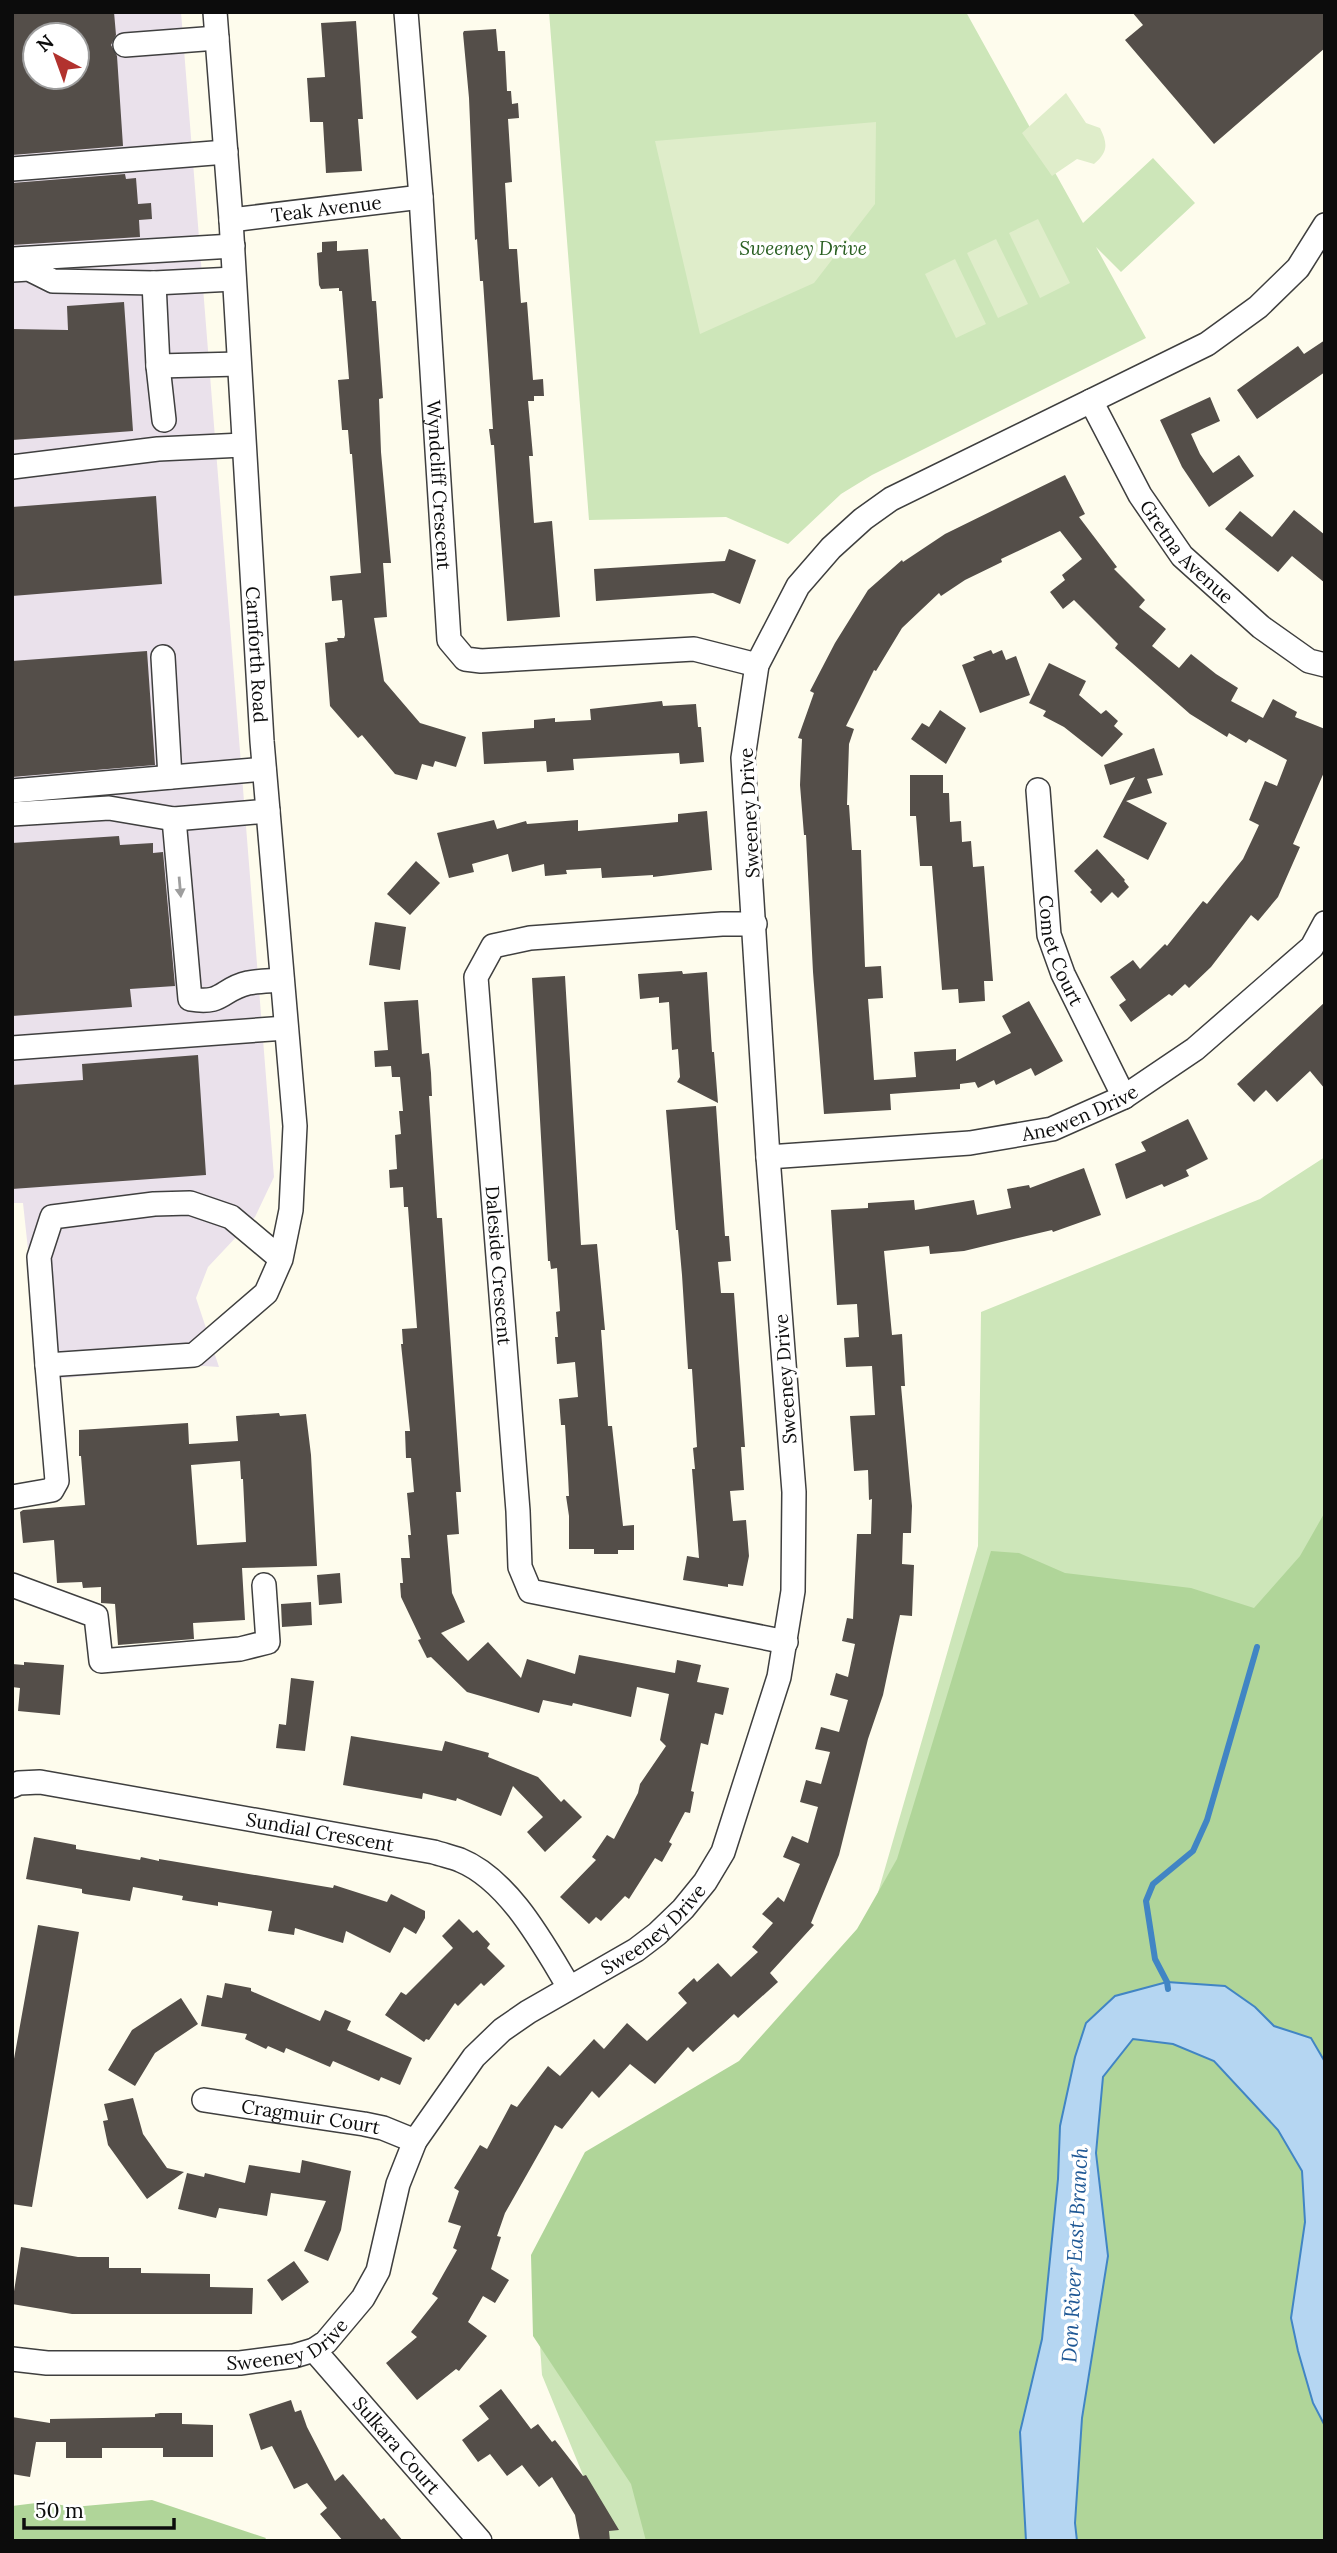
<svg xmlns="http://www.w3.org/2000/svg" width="1337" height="2553" viewBox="0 0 1337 2553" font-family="Lora,serif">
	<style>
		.industrial { fill: #eae1eb; fill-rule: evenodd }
		.green { fill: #cde6b9 }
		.forest { fill: #b0d599 }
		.pitch { fill: #dfedca }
		.water { fill: #b5d6f2; stroke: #4185c4; stroke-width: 2 }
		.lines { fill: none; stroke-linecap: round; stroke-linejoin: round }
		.stream { stroke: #4185c4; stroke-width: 6 }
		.building { fill: #544e49; fill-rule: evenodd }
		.minor-casing { stroke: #3f3f3f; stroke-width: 26 }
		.minor { stroke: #fff; stroke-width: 23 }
		.oneway { fill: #9e9e9e }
		.labels { text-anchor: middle; stroke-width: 7; stroke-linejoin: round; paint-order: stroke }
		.street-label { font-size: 19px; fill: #0c0c0c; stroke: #fff }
		.park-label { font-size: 19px; font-style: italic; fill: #295f21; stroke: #fff }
		.water-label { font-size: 21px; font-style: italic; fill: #1f5895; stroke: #fff }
	</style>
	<rect width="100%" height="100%" fill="#fefced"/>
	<path class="industrial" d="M12,12h169l93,1165 -19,40 -47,50 -12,31 23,69 -15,-1 -162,14 -19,-177h-11zM35,35h42v42h-42z"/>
	<path class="green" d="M549,12h417l117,211 70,-65 42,45 -74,69 -25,-25 50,91 -274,137 -31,19 -53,50 -62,-27 -137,3z
		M1325,1157v1384h-715l-68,-166 -8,-122 309,-239 135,-468 3,-234 279,-113z"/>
	<path class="forest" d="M1325,1512v550l-14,-24 -37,-12 -19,-19 -88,-25 -52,14 -29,27 -26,103 -2,53 -16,160 -22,93 6,109h-380l-15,-57 -98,-148 -2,-81 54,-103 154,-91 118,-132 40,-70 94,-308 28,2 46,20 126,15 63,20 46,-52z
		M1133,2039l40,5 41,17 64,69 24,41 3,51 -14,96 22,85 12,23v115h-248l-2,-18 7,-105 26,-162 -12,-103 7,-76z
		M152,2500l114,38 -2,3h-252v-35l32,-4 29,5z"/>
	<path class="pitch" d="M1066,93l20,30 14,5c8,16 8,24 -6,36l-17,-5 -25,17 -30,-43z
		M876,122l-1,82 -61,79 -114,51 -45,-193z
		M1038,219l32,64 -30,15 -31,-65z
		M996,239l32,65 -30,14 -31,-65z
		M955,259l31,65 -30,14 -31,-64z"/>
	<path class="water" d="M1167,1982l58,4 30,21 19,19 37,12 14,24v364l-12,-23 -15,-52 -7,-33 14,-96 -3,-51 -24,-41 -64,-69 -41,-17 -40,-5 -30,38 -7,76 12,103 -26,162 -7,105 2,18h-51l-6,-109 22,-93 16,-160 2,-53 15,-69 11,-34 29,-27z"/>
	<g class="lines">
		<path class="stream" d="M1168,1989l-1,-7 -12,-23 -9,-58 7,-17 40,-33 14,-31 50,-173"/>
	</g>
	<path class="building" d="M12,12h102l2,23 -5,10 6,11 6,90 -111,9zM35,35h42v42h-42z
		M1132,12h193v36l-111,96 -89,-104 18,-15z
		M356,21l7,98h-5l4,52 -36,2 -3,-51h-13l-3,-44 18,-1 -4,-54z
		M496,29l2,22h7l2,40h4l1,13 6,-1 1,15 -11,1 4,63 -7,1 4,66h8l4,54 6,-1 6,78 10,-1 1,17h-10v5h-6l5,55h-4l5,67 18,-2 8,96 -53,4 -13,-176h-3l-2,-16h4l-10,-148h-3l-3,-42 -2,1 -6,-142 -6,-65 1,-2z
		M125,174l1,5 10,-1 2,26 13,-1 1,16 -13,1 1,17 -128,8v-62z
		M337,241v10l31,-2 4,52h4l7,97 -4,1 2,53 10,111h-8l4,54 -13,1 10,63 36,42 46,14 -10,30 -21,-6 -2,6 -11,-3 -5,16 -22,-6 -33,-39 -4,3 -28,-32 -5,-63 13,-2 -1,-3h7l1,-3 -3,-35 -10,1 -2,-25 31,-3 -9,-119h-2l-2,-24h-6l-4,-50 11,-1 -7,-88h-3v-3l-18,1 -2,-4 -2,-32 5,-1v-10z
		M124,302l9,129 -121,9v-111l56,1 -1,-24z
		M1325,340v32l-68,47 -20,-29 61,-44 6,8z
		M1210,397l10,24 -29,13 9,20 13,19 26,-18 15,21 -45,31 -27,-40 -22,-47z
		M1065,475l20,39 -6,3 38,50 -3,2 31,31 -6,7 27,22 -14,17 27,22 12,-14 25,20 22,14 -7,13 32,17 10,-19 24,13 -2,5 30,12v41l-32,74 7,3 -22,50 -20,24 -7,-6 -40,52 -22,21 -4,-4 -13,12 -3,-2 -38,28 -12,-17 7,-5 -16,-23 23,-17 7,9 25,-25 2,2 36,-45 4,3 36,-45 16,-34 -10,-5 16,-39 12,5 10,-26 -38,-21 -3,4 -17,-10 -2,4 -37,-23 -75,-66 3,-4 -44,-44 -11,9 -13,-17 15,-12 -3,-5 20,-16 -22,-28 -59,28 1,3 -37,18 -24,16 -2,-3 -37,35 -26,43 -2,-1 -28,56 8,3 -5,15 -2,61h2l3,45h9l4,117 16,-1 2,32 -15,1 6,81 42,-3 -2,-25 42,-3v12l55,-28 -9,-17 27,-15 34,60 -28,15 -4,-8 -35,17 -2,-5 -16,8 -3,-6 -15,2v5l-70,5 1,16 -67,4 -11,-142 -7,-137h-2l-4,-50 2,-46 -4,-1 16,-45 -4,-2 25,-48 33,-53 34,-30 1,2 42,-28z
		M156,496l6,88 -150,12v-89z
		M1294,510l31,25v48l-33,-27 -14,16 -53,-43 15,-18 32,26z
		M729,549l27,11 -16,44 -27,-11 -117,8 -2,-32 131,-8z
		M991,650l2,4 9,-4 4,10 10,-4 14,39 -50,18 -18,-48 13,-5 -2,-3z
		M147,651l8,114 -143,12v-116z
		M1049,663l37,18 -7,14 22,19 5,-4 12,11 -4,5 9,8 -21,23 -38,-30 -21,-11 3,-5 -17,-8z
		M662,701l1,5 33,-2 2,23h3l3,35 -24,2 -1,-11 -106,6 1,11 -27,2 -1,-11 -62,3 -2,-32 52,-4v-8l21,-2v4l36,-2 -1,-11z
		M940,710l26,18 -20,36 -35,-25 11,-16 7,4z
		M1154,748l9,27 -16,4 5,14 -26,8 41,22 -19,37 -45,-23 32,-60 -25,8 -6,-20z
		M910,775h33v18h6l1,29 11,-1 1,21 9,-1 2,26 11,-1 9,115h-9l1,20 -26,2 -1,-14 -16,1 -10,-124h-12l-4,-50h-6z
		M707,811l5,59 -59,7v-2l-51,3 -1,-10 -35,2 1,4 -22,2 -1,-12 -32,8 -4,-18 -36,10 2,8 -25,6 -12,-45 57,-13 3,9 29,-8 1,3 51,-4v11l56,-5 44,-4v-8z
		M119,836l1,9 33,-2v10l10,-1 12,134 -45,3 2,18 -120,9v-173z
		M1097,849l28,31 -1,1 5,6 -11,11 -6,-6 -11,11 -11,-11 2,-2 -18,-19z
		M416,861l24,22 -30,32 -23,-21z
		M375,922l31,5 -6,43 -31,-5z
		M682,971l1,3 24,-2 5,80h2l4,51 -41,-21 3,-5 -2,-28 -6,1 -3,-48 -10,1v-6l-19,2 -2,-25z
		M565,976l16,269 16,-1 8,86h-4l7,96h4l11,100 11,-1v25h-16v4h-24v-5h-25v-33l-3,-20h3l-1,-21 -3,-50h-4l-2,-26 19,-2 -3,-35 -18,2 -2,-27h3l-2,-25 4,-1 -3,-43 -6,1 -1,-8h-2l-16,-283z
		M418,1000l4,54 7,-1 2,20 1,23h-3l8,122h5l19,274h-5l3,42 -12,1 5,58 13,29 -24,11 27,28 20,-19 33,36 6,-19 48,15 4,-19 96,18 2,-13 24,5 -4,17 32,6 -6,27 -8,-2 -7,32 -7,-2 -10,48 3,1 -4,21 -5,-1 -16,30 3,2 -10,18 -7,-4 -26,41 -4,-3 -24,25 -5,-4 -7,7 -29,-27 36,-37 -4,-3 15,-22 7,4 24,-46 2,-9 26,-38 -6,-6 9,-46 -32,-7 -6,30 -58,-14 -1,3 -29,-6 -4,13 -72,-21 -36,-35 -4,1 -9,-18 3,-1 -20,-42 -1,-14h3l-2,-25h9l-2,-23h3l-4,-42 7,-1 -3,-34h-5l-1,-27h5l-9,-87h2l-1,-15 15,-1 -9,-121h-4l-1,-20 -13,1 -1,-18 8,-1 -2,-34 6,-1 -2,-23h4l-3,-34h-8l-1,-11 -16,1 -1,-16 14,-1 -4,-48z
		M1325,1002v87l-15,-18 -33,31 -11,-12 -12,12 -17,-18z
		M198,1055l8,120 -194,14v-104l71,-5 -1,-16z
		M716,1106l9,130h4l2,25 -13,1 3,31h13l11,154h-4l3,43 -14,1 3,30 13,-1 3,36 -6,30 -15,-2v3l-45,-7 4,-24 12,2 -7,-89h3l-2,-21 4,-1 -5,-78h-4l-6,-94 -4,-45h-2l-10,-120z
		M1188,1119l20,40 -22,11 3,6 -25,11 -2,-3 -36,15 -11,-35 31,-13 -5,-9z
		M1084,1168l17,47 -48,17 -1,-2 -88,21 -34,3 -1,-8 -45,5 8,84 10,-1 3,52h-4l11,120 -1,27h-8l-1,31 12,1 -2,51 -12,-1 -17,80 -15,44 -29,116 -28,68 3,2 -44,48 8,9 -40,36 -4,-4 -41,38 -5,-5 -33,37 -25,-20 -31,34 -7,-7 -30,38 -7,-4 -50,88 -8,23 4,1 -10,32 18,11 -14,23 -12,-7 -15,26 19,14 -28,35 -3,-2 -39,31 -31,-37 31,-26 -6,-5 27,-34 -6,-4 25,-44 -4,-2 8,-22 -13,-4 11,-31 -5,-3 26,-43 7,4 24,-45 6,3 31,-41 12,10 34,-37 10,10 23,-26 20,18 40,-38 -9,-10 16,-15 3,4 21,-19 13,14 27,-25 -6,-5 21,-24 -11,-9 16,-17 6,5 16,-38 -17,-7 9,-21 16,7 10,-36 -18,-5 6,-22 15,4 9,-32 -15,-3 6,-22 18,5 9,-32 -18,-5 6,-22 12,4 7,-33 -13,-3 5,-23 6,1 4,-85h14l1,-35 -3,1 -1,-30 -14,1 -4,-55 25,-1 -3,-49 -26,1 -2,-29 15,-1 -2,-33 -20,1 -6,-95 37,-2v-5l46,-3 1,10 59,-10 3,15 34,-7 -4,-19 22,-4 1,3z
		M279,1413l1,3 26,-2 5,41 6,111 -75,2 3,52 -52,3 1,16 -76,6 -3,-41 -14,-1v-16l-18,1 -1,-6 -25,1 -3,-43 -31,3 -3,-31 3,-2 62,-5 -4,-49h-2v-26l109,-7 1,21 49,-3 -2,-25zM240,1461l1,18h2l3,63 -49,3 -6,-80z
		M340,1573l2,30 -23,2 -2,-30z
		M311,1602l1,23 -30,2 -1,-23z
		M24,1662l40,3 -4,50 -42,-4 2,-23 -8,-1v-23l12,1z
		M291,1678l23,3 -9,70 -29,-3 3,-24 7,1z
		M351,1736l91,15 3,-10 44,12 -1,4 50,20 23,25 3,-3 18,18 -37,35 -18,-20 16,-15 -30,-31 -12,30 -44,-18 -1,3 -33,-8 -1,6 -79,-14z
		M34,1837l42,8v4l64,11 1,-3 18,4v-2l174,29 1,-3 53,17 4,-8 34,17v7l-9,16 -12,-7 -14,26 -44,-22 -3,12 -48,-15 -1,7 -26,-4 4,-20 -54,-9v4l-36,-6 1,-4 -50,-9 -3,14 -45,-7 -3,-1v-4l-56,-10z
		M459,1919l14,14 4,-3 13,14 -3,4 18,18 -21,20 -3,-3 -23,23 -3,-3 -26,37 -3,-1 -2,3 -39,-27 16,-23 5,3 47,-47 -11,-12z
		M38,1925l41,7 -47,275 -20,-3v-134z
		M225,1983l26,5v3l69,30 5,-11 26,11 -4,9 65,28 -12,27 -19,-8 -2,4 -46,-20 -3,6 -44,-19 -2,5 -16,-7 -2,3 -21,-10 2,-5 -46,-8 6,-31 15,3z
		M181,1998l17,26 -43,29 -20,33 -27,-16 24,-40z
		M133,2098l10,36 24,34 17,4 -37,27 -39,-54 -5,-24 5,-1 -4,-16z
		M302,2160l49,11 -10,59 -13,31 -24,-10 22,-50 -55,-8 -4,23 -48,-8 -3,10 -38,-9 9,-36 17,4 1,-4 40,10 4,-18 51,8z
		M21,2247l57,10h31v11h32v5l69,1v13l43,1 -1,26h-180l-60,-10z
		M294,2261l15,21 -27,19 -15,-21z
		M501,2389l30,40 7,-5 14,18 3,-2 28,36 3,-1 33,55 -10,1 1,10h-30l-5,-26 -23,-38 -13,10 -17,-22 -15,11 -17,-22 -12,8 -16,-22 27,-21 -10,-13z
		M291,2400l4,12 6,-2 6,17 28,54 8,-7 38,46 3,-2 19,23h-60l-23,-27 7,-6 -20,-25 -13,6 -22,-43 -11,4 -12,-36z
		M160,2413h22v11l31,1v32h-50v-9h-61v10h-36v-16h-30l-6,35 -18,-3v-57l38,6v-4l105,-2v-3z"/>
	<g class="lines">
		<defs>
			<g id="minor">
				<path id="s1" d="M215,12l16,208 31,521 33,385 -4,84 -10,49 -15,34 -72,62 -147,10 -8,-108 13,-40 102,-13 36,-1 41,14 50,42"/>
				<path id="s2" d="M406,12l15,185 28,443 16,19 16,2 213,-12 63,16"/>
				<path d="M125,45l92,-7"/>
				<path d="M12,169l214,-17"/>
				<path id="s3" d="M231,220l190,-23"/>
				<path d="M14,259l219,-13"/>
				<path d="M12,270l17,-1 24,12 101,2 80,-4"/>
				<path d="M154,283l4,83 81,-2"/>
				<path d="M158,366l6,54"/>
				<path id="s4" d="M1091,401l49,94 42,61 79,71 48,34 16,4"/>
				<path d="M12,467l146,-18 85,-4"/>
				<path d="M163,657l7,120"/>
				<path id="s5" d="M1038,790l11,145 14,39 61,123"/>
				<path d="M12,791l252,-22"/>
				<path d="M12,814l97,-6 65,11 94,-8"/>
				<path d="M174,819l16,180c34,6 31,-10 58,-16 11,-2 23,-2 34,-3"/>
				<path id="s6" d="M755,924h-33l-192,14 -37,8 -17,31 42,534 2,56 10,24 256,51"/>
				<path d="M12,1048l274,-20"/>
				<path id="s7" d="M768,1157l202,-14 82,-14 72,-32 71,-48 117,-102 13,-24"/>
				<path d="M12,1497l40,-7 5,-9 -10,-116"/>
				<path d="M12,1585l84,31 5,45 139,-12 28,-7 -4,-57"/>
				<path id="s8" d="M12,1786l7,-3 21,-1 394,70c9,3 18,5 26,8 49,20 83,84 109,127"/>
				<path id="s9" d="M204,2100l160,24 19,4 32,13"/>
				<path id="s10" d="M314,2350l166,191"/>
				<path id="s11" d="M12,2359l35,4h193l54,-7 20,-6 12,-8 37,-44 15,-27 20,-87 17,-43 59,-84 28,-27 26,-18 108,-62 21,-16 26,-25 22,-27 18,-30 56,-175 14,-86 1,-99 -26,-335 -25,-399 14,-93 41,-79 33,-38 32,-29 28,-20 316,-155 51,-37 40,-39 27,-43"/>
			</g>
		</defs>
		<use href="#minor" class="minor-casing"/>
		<use href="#minor" class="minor"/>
	</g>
	<defs><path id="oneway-solid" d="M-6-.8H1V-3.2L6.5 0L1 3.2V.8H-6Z" transform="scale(1.75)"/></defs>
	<use class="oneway" href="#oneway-solid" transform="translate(180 887) rotate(85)"/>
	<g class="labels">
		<g class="street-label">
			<text dy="7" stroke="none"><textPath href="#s3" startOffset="96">Teak Avenue</textPath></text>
			<text dy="7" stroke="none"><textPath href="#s2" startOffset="474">Wyndcliff Crescent</textPath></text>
			<text dy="7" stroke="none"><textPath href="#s4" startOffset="180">Gretna Avenue</textPath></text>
			<text dy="7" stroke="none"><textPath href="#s1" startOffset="644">Carnforth Road</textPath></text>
			<text transform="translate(749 813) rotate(-93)" y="7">Sweeney Drive</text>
			<text dy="7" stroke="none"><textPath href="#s5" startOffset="163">Comet Court</textPath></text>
			<text dy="7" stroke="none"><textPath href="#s7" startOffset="317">Anewen Drive</textPath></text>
			<text dy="7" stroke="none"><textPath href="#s6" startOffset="588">Daleside Crescent</textPath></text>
			<text transform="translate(785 1379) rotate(-94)" y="7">Sweeney Drive</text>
			<text dy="7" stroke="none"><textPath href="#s8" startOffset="313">Sundial Crescent</textPath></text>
			<text dy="7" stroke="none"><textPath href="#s11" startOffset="866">Sweeney Drive</textPath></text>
			<text dy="7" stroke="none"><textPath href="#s9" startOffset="108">Cragmuir Court</textPath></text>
			<text dy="7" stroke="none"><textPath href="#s11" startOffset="280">Sweeney Drive</textPath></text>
			<text dy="7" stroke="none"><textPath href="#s10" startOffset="126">Sulkara Court</textPath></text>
		</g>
		<g class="park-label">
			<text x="803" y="255">Sweeney Drive</text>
		</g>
		<g class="water-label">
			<text transform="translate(1075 2255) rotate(-87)" y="7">Don River East Branch</text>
		</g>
	</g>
	<rect width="1337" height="2553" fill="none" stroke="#0c0c0c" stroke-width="28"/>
	<g transform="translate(56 56) rotate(319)"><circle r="33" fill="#ffffff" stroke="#9e9e9e" stroke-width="2"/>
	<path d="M0-5L12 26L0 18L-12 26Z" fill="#b2322e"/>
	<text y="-10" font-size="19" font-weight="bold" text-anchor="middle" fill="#0c0c0c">N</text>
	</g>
	<path d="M24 2518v10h150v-10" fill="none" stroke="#0c0c0c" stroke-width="3.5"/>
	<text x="35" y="2518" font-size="21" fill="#0c0c0c" stroke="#ffffff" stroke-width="5" paint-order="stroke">50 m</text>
</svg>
